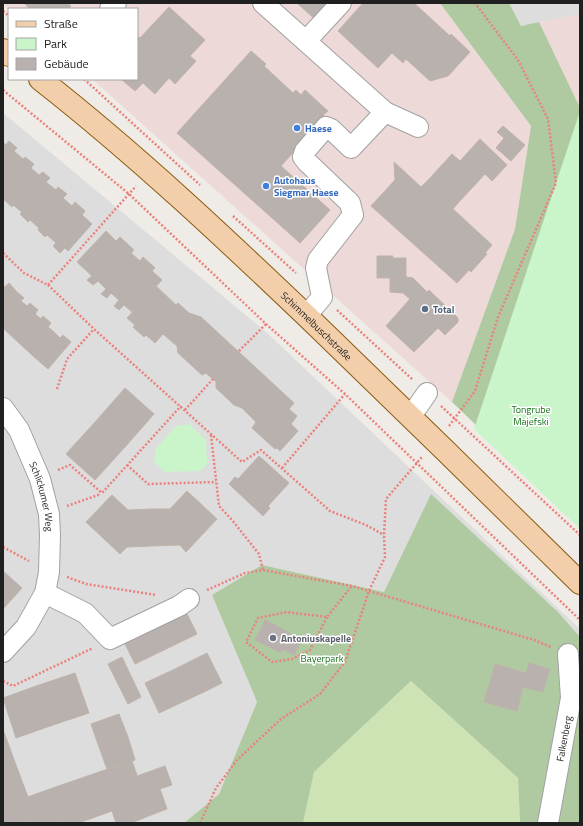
<svg xmlns="http://www.w3.org/2000/svg" width="583" height="826" viewBox="0 0 583 826" font-family="'Titillium Web',sans-serif">
	<style>
		.residential { fill: #dedddd }
		.commercial { fill: #eed9d9 }
		.grass { fill: #cee3b3 }
		.forest { fill: #afcaa1 }
		.park { fill: #caf4ca }
		.building { fill: #b8b1ad; stroke: #bfb3ab }
		.lines { fill: none; stroke-linecap: round; stroke-linejoin: round }
		.minor-casing { stroke: #a1a1a1; stroke-width: 22 }
		.major-casing { stroke: #8b5b11; stroke-width: 24 }
		.path { stroke: #eb817d; stroke-width: 2.5; stroke-dasharray: 2 2; stroke-linecap: butt }
		.minor { stroke: #fff; stroke-width: 20 }
		.major { stroke: #f2ceaa; stroke-width: 22 }
		.shop-dot { fill: #3f7fe0; stroke: #fff; stroke-width: 1.5 }
		.service-dot { fill: #5c6f8a; stroke: #fff; stroke-width: 1.5 }
		.worship-dot { fill: #6b7280; stroke: #fff; stroke-width: 1.5 }
		.labels { text-anchor: middle; stroke-width: 3; stroke-linejoin: round; paint-order: stroke }
		.shop-label { font-size: 10px; font-weight: bold; fill: #366cbe; stroke: #fff; text-anchor: start }
		.service-label { font-size: 10px; font-weight: bold; fill: #4e5e75; stroke: #fff; text-anchor: start }
		.street-label { font-size: 10px; fill: #202020; stroke: #fff }
		.park-label { font-size: 10px; fill: #18731a; stroke: #fff }
		.worship-label { font-size: 10px; font-weight: bold; fill: #5b616d; stroke: #fff; text-anchor: start }
	</style>
	<rect width="100%" height="100%" fill="#efece7"/>
	<path class="residential" d="M509,3h71v11l-59,12z
		M3,113l263,219 314,297v8l-22,-25 -127,-117 -47,97 -122,-27 -50,30 45,107 -38,92 -35,29h-181z"/>
	<path class="commercial" d="M3,3h437l91,123 -16,103 -63,173 -360,-323h45v-70h-128z
		M580,14v94h-1l-40,-86z"/>
	<path class="grass" d="M411,681l107,97 2,45h-217l11,-51z"/>
	<path class="forest" d="M440,3h69l12,23 18,-4 41,86v417l-128,-123 63,-173 16,-103z
		M431,494l127,118 22,25v186h-60l-2,-45 -107,-97 -97,91 -11,51h-119l35,-29 38,-92 -45,-107 50,-30 122,27z"/>
	<path class="park" d="M580,111v418l-106,-100z
		M189,424l17,16 1,24 -7,7 -35,1 -11,-10 2,-14 20,-22z"/>
	<path class="building" d="M24,3h43l4,3 -3,3h-38z
		M297,3h36l-16,18z
		M363,3h51l36,33 1,-2 19,18 -22,24 -18,5 -24,-22 -3,4 -11,-10 -14,15 -40,-37z
		M169,7l36,33 -15,16 6,5 -21,23 -6,-6 -14,16 -12,-11 -8,8 -14,-12h16v-44l3,3z
		M251,51l15,13 -2,2 29,27 3,-3 5,5 4,-5 23,21 -5,4 2,2 -44,49 49,44 -30,33 -123,-110z
		M503,126l22,19 -14,16 -15,-13 8,-10 -7,-6z
		M480,139l27,26 -15,16 -7,-7 -27,29 -28,-25 22,-24 8,7z
		M9,141l8,7 -3,3 9,8 2,-2 9,7 -3,4 8,7 4,-3 7,6 -4,4 10,8 2,-3 9,7 -4,4 9,8 3,-4 10,9 -3,4 10,9 -24,27 -3,-3 -5,5 -7,-7 3,-3 -9,-8 -2,2 -7,-7 1,-2 -9,-8 -2,2 -8,-8 2,-2 -9,-7 -1,2 -9,-8 2,-2 -2,-2v-53l3,3z
		M394,162l27,25 9,-9 28,25 -5,6 39,36 -7,8 2,1 -16,18 -2,-2 -12,13 -86,-77 24,-26z
		M106,231l10,10 4,-4 14,13 -3,3 9,8 3,-4 12,11 -3,3 10,9 -30,32 -8,-7 -5,5 -5,-4 5,-6 -8,-7 -4,5 -6,-4 5,-5 -8,-8 -5,4 -6,-5 5,-4 -15,-14z
		M377,256h16l-1,2h14v19l7,1 14,14 2,-2 29,28v4l-13,13 -7,-7 -24,24 -28,-26 24,-27 -7,-6 -13,-1v-14h-13z
		M9,283l7,8 -13,14v-20l2,2z
		M156,286l20,19 2,-2 11,10 12,4 93,86 -5,6 8,7 -6,8 7,7 -18,20 -3,-3 -2,1 -23,-21 4,-6 -14,-14 -8,-3 -18,-17v-6l-10,-9 -4,2 -24,-22 -1,-7 -14,-12 -8,9 -9,-8 -2,2 -11,-10 2,-2 -8,-7z
		M16,291l8,7 -3,3 6,5 -22,24 -2,-2v-23z
		M30,303l8,7 -3,4 6,5 -22,24 -14,-13z
		M43,316l8,7 -3,4 6,5 -21,24 -14,-13z
		M54,332l6,6 3,-3 8,7 -23,27 -15,-13z
		M125,388l29,26 -29,33 -29,-26z
		M96,421l29,26 -30,33 -29,-26z
		M259,456l30,27 -21,23 2,2 -7,8 -34,-32 6,-7 3,2z
		M187,491l30,28 -31,33 -6,-7 -28,1 -2,-37h20z
		M112,495l16,15 22,-1 2,37 -25,1 -7,7 -34,-32z
		M3,571l19,17 -19,21z
		M187,614l10,20 -62,30 -10,-20z
		M265,620l25,13 -2,4 12,6 -6,12 -12,-6 -1,4 -26,-13z
		M207,653l15,30 -16,8 -15,-30z
		M122,657l19,40 -13,7 -20,-40z
		M191,661l15,30 -17,8 -14,-30z
		M529,663l21,6 -7,23 -20,-5 -6,24 -33,-9 11,-38 31,9z
		M175,669l14,30 -15,7 -14,-30z
		M75,673l14,40 -36,12 -14,-40z
		M160,676l14,30 -15,7 -14,-30z
		M39,685l14,40 -37,13 -13,-40z
		M119,714l9,23 -29,10 -8,-23z
		M4,732l12,33 -13,4v-36z
		M128,737l7,23 -28,9 -8,-22z
		M132,761l19,54 -15,6 -19,-55z
		M16,765l12,32 -25,9v-37z
		M117,766l19,55 -7,2h-13l-17,-51z
		M165,766l7,19 -12,4 7,20 -16,6 -14,-39z
		M99,772l13,39 -25,9 -14,-39z
		M73,781l14,39 -10,3h-18l-12,-33z
		M47,790l12,33h-28l-9,-24z
		M22,799l9,24h-28v-17z"/>
	<g class="lines">
		<defs>
			<g id="minor">
				<path d="M263,3l122,109 33,15"/>
				<path d="M110,9l6,-6"/>
				<path d="M306,41l35,-38"/>
				<path d="M306,316l16,-19 -6,-29 2,-8 35,-45 -3,-12 -43,-41 -4,-5 2,-6 21,-24 5,2 20,19 34,-36"/>
				<path id="s1" d="M3,408l16,22 21,49 9,35 1,21 -1,37 -4,21 -19,34 -23,25"/>
				<path d="M411,416l16,-23"/>
				<path d="M45,593l40,20 25,26 69,-33 10,-7"/>
				<path id="s2" d="M548,823l23,-125 -3,-44"/>
			</g>
			<g id="major">
				<path d="M3,50l6,5"/>
				<path id="s3" d="M40,79c97,76 188,162 277,247 88,85 176,171 263,257"/>
			</g>
		</defs>
		<use href="#minor" class="minor-casing"/>
		<use href="#major" class="major-casing"/>
		<path class="path" d="M3,11l6,5
			M84,79l116,106
			M3,90l126,104 137,130 79,70 235,226
			M233,216l63,57
			M3,253l21,20 24,12 88,-99
			M48,285l46,44 148,133 19,-12 69,61 36,14 18,10
			M337,310l76,70
			M239,351l27,-27
			M57,389l10,-30 27,-30
			M441,406l139,129
			M185,410l28,-31
			M449,426l26,-35 23,-74 58,-134 -8,-64 -30,-59 -43,-57
			M211,435l8,71 13,14 27,34 4,16
			M127,465l21,19 68,-2
			M282,468l63,-74
			M58,470l12,-5 32,28 79,-87
			M67,506l34,-12
			M3,547l26,14
			M67,577l19,7 70,11
			M207,590l38,-17 18,-3 89,16 17,5 165,49 17,7
			M327,617l-17,33 -18,9 -20,3 -26,-20 12,-24 29,-6 40,5 24,-30
			M3,681l10,5 80,-38
			M200,823l16,-35 21,-28 44,-41 39,-25 25,-32 24,-71 16,-34 -1,-22 2,-36 36,-42"/>
		<use href="#minor" class="minor"/>
		<use href="#major" class="major"/>
	</g>
	<g class="shop-dot">
		<circle cx="297" cy="128" r="4"/>
		<circle cx="266" cy="186" r="4"/>
	</g>
	<circle class="service-dot" cx="425" cy="309" r="4"/>
	<circle class="worship-dot" cx="273" cy="638" r="4"/>
	<g class="labels">
		<g class="shop-label">
			<text x="305" y="132">Haese</text>
			<text x="274" y="184">Autohaus<tspan x="274" dy="12">Siegmar Haese</tspan></text>
		</g>
		<g class="service-label">
			<text x="433" y="313">Total</text>
		</g>
		<g class="street-label">
			<text dy="4" stroke="none"><textPath href="#s3" startOffset="371">Schimmelbuschstraße</textPath></text>
			<text dy="4" stroke="none"><textPath href="#s1" startOffset="98">Schlickumer Weg</textPath></text>
			<text dy="4" stroke="none"><textPath href="#s2" startOffset="86">Falkenberg</textPath></text>
		</g>
		<g class="park-label">
			<text x="531" y="413">Tongrube<tspan x="531" dy="12">Majefski</tspan></text>
			<text x="322" y="662">Bayerpark</text>
		</g>
		<g class="worship-label">
			<text x="281" y="642">Antoniuskapelle</text>
		</g>
	</g>
	<rect width="583" height="826" fill="none" stroke="#202020" stroke-width="8"/>
	<rect x="8" y="8" width="130" height="72" fill="#ffffff" stroke="#a6a6a6"/>
	<rect x="16" y="21" width="20" height="6" fill="#f2ceaa" stroke="#a6a6a6"/>
	<text x="44" y="28" font-size="12" fill="#202020">Straße</text>
	<rect x="16" y="38" width="20" height="12" fill="#caf4ca" stroke="#a6a6a6"/>
	<text x="44" y="48" font-size="12" fill="#202020">Park</text>
	<rect x="16" y="58" width="20" height="12" fill="#b8b1ad" stroke="#a6a6a6"/>
	<text x="44" y="68" font-size="12" fill="#202020">Gebäude</text>
</svg>
